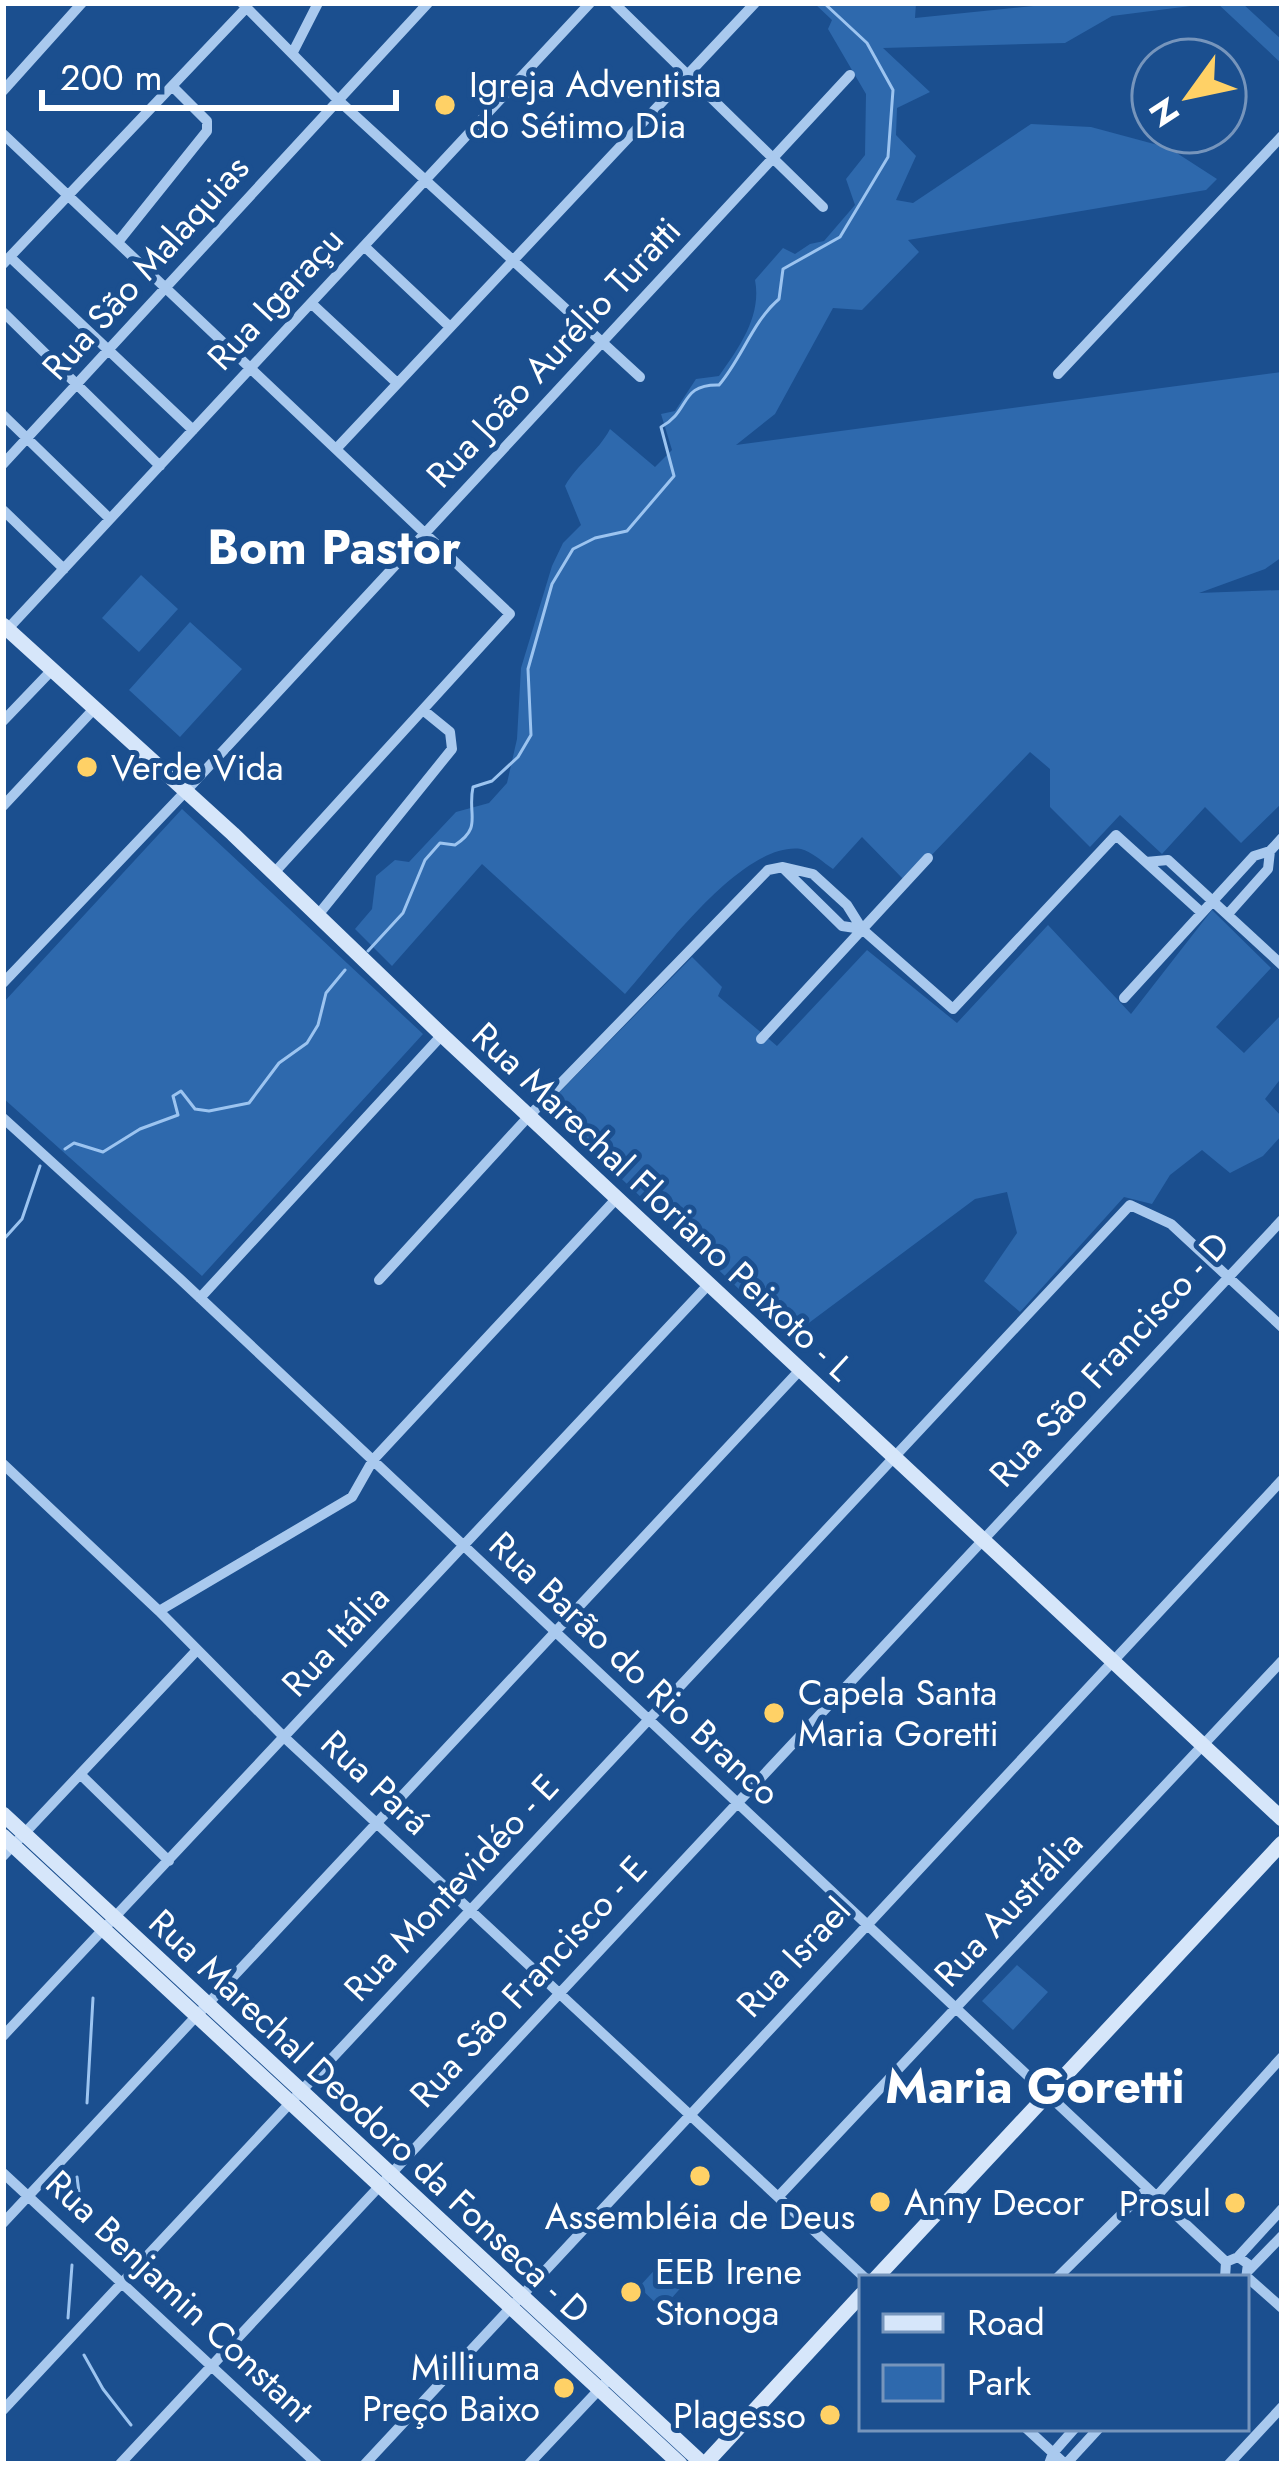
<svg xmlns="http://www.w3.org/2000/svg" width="1285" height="2467" viewBox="0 0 1285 2467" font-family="Jost,sans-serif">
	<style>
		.green { fill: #2e69ad }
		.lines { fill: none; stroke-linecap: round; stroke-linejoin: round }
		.stream { stroke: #9cc4f0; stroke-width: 3 }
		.street { stroke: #a9c9ee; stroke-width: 10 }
		.secondary { stroke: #d6e6fa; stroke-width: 15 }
		.poi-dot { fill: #ffd166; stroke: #1b4f8f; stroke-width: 4.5 }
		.labels { text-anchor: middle; stroke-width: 10; stroke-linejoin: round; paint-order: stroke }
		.poi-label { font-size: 36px; fill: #fff; stroke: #1b4f8f; text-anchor: start }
		.street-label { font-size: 36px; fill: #fff; stroke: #1b4f8f }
		.district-label { font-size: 48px; font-weight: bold; fill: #fff; stroke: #1b4f8f }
	</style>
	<rect width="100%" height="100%" fill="#1b4f8f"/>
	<path class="green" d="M814,3h102l-1,15 148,-15h151l-102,13 -47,27 -182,5 47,44 -33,16 -1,27 20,21 -20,44 17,3 118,-79 60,3 78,21 48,31 -11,11 -298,50 11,12 -57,58 -29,-2 -58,106 -39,31 546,-73v185l-17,12 -66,24 83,-3v213l-41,40 -36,-36 -43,47 -42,-39 -30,32 -40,-40v-38l-20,-17 -124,130 -44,-45 -29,32c-9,-6 -22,-18 -32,-20 -59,-8 -140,105 -176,145l-143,-130 -90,102 -37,-37 17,-20 4,-33 19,-16 14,2 47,-50 33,-9 18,-20 10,-44 4,-71 31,-102 11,-23 18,-18 -16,-39c13,-23 33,-34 45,-57l45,38 17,-17 -11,-36 14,-3 21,-32 23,-3c20,-28 43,-60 36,-96l28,-32 12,6 15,-10 14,-3 31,-36 -9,-26 19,-24 1,-61 -38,-65 4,-9z
		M1217,3h25l40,37v24z
		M141,575l37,34 -39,43 -37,-34z
		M190,622l52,47 -62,68 -51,-47z
		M182,809l241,225 -221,242 -199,-178v-95z
		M1212,910l59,58 -55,59 28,26 38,-39v63l-17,22 17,18v18l-19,21 -33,17 -28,-23 -32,25 -18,29 -28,-7 -104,115 -36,-31 33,-48 -10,-41 -32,7 -185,138 -245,-230 147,-150 30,30 -4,9 59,50 90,-96 90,73 91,-98 83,89z
		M1017,1965l31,27 -35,38 -31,-29z
		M670,2253l23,21 -31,35 -23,-22z"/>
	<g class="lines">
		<path class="stream" d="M368,951l35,-38 22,-53 15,-17 15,2c28,-18 12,-30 18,-58l19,-6 26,-24 13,-22 -3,-66 24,-85 21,-35 22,-11 32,-7 47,-55 -13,-49c30,-16 18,-43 58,-42 23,-27 34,-64 60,-86l4,-30 57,-32 48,-80 5,-67 -26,-47 -43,-40
			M65,1149l9,-6 29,9 37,-23 38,-14 -5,-19 8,-5 14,18 14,2 40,-8 30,-40 28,-20 11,-18 8,-32 19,-23
			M3,1240l19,-21 18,-53
			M87,2103l6,-105
			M77,2177l6,46
			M68,2318l4,-53
			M84,2355l19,34 28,36"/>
		<path class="street" d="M242,3l95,96 303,278
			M614,3l209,204
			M293,52l25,-49
			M3,91l79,-88
			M3,134l507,480 -236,259
			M118,242l89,-111v-10l-34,-34
			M364,246l86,81
			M10,257l183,173
			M3,264l244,-257
			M311,303l86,80
			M3,312l157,154
			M1058,374l224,-238
			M3,415l107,104
			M336,449l419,-446
			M3,464l425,-461
			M3,510l61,59
			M4,633l586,-630
			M3,721l48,-50
			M3,806l90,-96
			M1146,862l22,-2 114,105
			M785,870l57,56 20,3
			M1228,914l40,-45 2,-18
			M318,915l134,-166 -2,-17 -27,-22
			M3,983l182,-191 665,-717
			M1124,998l130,-142 16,-5 12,-13
			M761,1039l167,-181
			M3,1118l177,161 1046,983
			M379,1280l150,-164 239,-246 15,-3 30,7 34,31 15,24 91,80 163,-174 86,78
			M200,1298l242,-263
			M3,1464l156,147 125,126 581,541
			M159,1611l193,-114 21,-37 244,-262
			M80,1774l89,87
			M3,1856l194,-206
			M3,2036l706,-752
			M3,2173l314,291
			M778,2197l504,-536
			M1156,2197l126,-140
			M3,2223l797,-853
			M1238,2257l44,-48
			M1249,2270l33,-34
			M1247,2277l35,31
			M1057,2278l90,-89
			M1225,2278l1,-16 12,-5 10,7 -2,15
			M3,2410l1127,-1205 41,19 111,103
			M1026,2428l39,36
			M120,2464l1162,-1244
			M365,2464l917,-984
			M529,2464l80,-85
			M1049,2464l4,-11 22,-25
			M1066,2464l33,-36
			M1229,2464l53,-57"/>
		<path class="secondary" d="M3,625l230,209 209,201 840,784
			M3,1814l700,650
			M3,1836l677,628
			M876,2278l406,-435
			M705,2464l157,-170"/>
	</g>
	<g class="poi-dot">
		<circle cx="445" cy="105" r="12"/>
		<circle cx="87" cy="767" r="12"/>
		<circle cx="774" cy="1713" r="12"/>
		<circle cx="700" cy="2176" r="12"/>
		<circle cx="880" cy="2202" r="12"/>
		<circle cx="1235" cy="2203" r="12"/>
		<circle cx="631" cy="2292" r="12"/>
		<circle cx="564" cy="2388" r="12"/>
		<circle cx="830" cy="2415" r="12"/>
	</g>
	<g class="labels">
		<g class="poi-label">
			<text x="469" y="97">Igreja Adventista<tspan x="469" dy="41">do Sétimo Dia</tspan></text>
			<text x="111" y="780">Verde Vida</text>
			<text x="798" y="1705">Capela Santa<tspan x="798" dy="41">Maria Goretti</tspan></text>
			<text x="904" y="2215">Anny Decor</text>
			<text x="1211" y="2216" text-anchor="end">Prosul</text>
			<text x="700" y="2229" text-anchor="middle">Assembléia de Deus</text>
			<text x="655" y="2284">EEB Irene<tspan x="655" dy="41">Stonoga</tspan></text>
			<text x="540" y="2380" text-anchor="end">Milliuma<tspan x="540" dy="41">Preço Baixo</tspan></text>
			<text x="806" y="2428" text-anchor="end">Plagesso</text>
		</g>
		<g class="street-label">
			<text transform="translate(145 267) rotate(-48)" y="13">Rua São Malaquias</text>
			<text transform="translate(275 298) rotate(-47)" y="13">Rua Igaraçu</text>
			<text transform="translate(553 352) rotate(-47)" y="13">Rua João Aurélio Turatti</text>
			<text transform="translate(663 1201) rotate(43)" y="13">Rua Marechal Floriano Peixoto - L</text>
			<text transform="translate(1109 1359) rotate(-47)" y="13">Rua São Francisco - D</text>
			<text transform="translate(335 1640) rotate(-47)" y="13">Rua Itália</text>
			<text transform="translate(635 1668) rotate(43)" y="13">Rua Barão do Rio Branco</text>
			<text transform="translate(376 1782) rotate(43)" y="13">Rua Pará</text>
			<text transform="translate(451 1887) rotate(-47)" y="13">Rua Montevidéo - E</text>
			<text transform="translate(1008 1908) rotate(-47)" y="13">Rua Austrália</text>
			<text transform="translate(793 1957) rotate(-47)" y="13">Rua Israel</text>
			<text transform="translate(528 1981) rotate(-47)" y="13">Rua São Francisco - E</text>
			<text transform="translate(370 2116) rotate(43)" y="13">Rua Marechal Deodoro da Fonseca - D</text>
			<text transform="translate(180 2296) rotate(43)" y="13">Rua Benjamin Constant</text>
		</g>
		<g class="district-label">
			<text x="334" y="564">Bom Pastor</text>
			<text x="1035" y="2103">Maria Goretti</text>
		</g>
	</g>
	<rect width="1285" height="2467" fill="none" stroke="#ffffff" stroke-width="12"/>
	<rect x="859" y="2275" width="390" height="156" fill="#1b4f8f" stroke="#7695bc" stroke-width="3"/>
	<rect x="883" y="2314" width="60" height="18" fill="#d6e6fa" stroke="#7695bc" stroke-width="3"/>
	<text x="967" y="2335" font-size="36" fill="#ffffff">Road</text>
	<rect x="883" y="2365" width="60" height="36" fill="#2e69ad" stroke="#7695bc" stroke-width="3"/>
	<text x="967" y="2395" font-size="36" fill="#ffffff">Park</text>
	<g transform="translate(1189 96) rotate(237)"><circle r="57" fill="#1b4f8f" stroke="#7695bc" stroke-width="3"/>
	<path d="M0-9L21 45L0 30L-21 45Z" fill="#ffd166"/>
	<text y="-18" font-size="33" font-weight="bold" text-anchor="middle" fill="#ffffff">N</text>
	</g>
	<path d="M42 90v18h354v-18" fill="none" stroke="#ffffff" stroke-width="6"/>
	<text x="60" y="90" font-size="36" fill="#ffffff" stroke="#1b4f8f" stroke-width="9" paint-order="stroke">200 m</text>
</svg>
